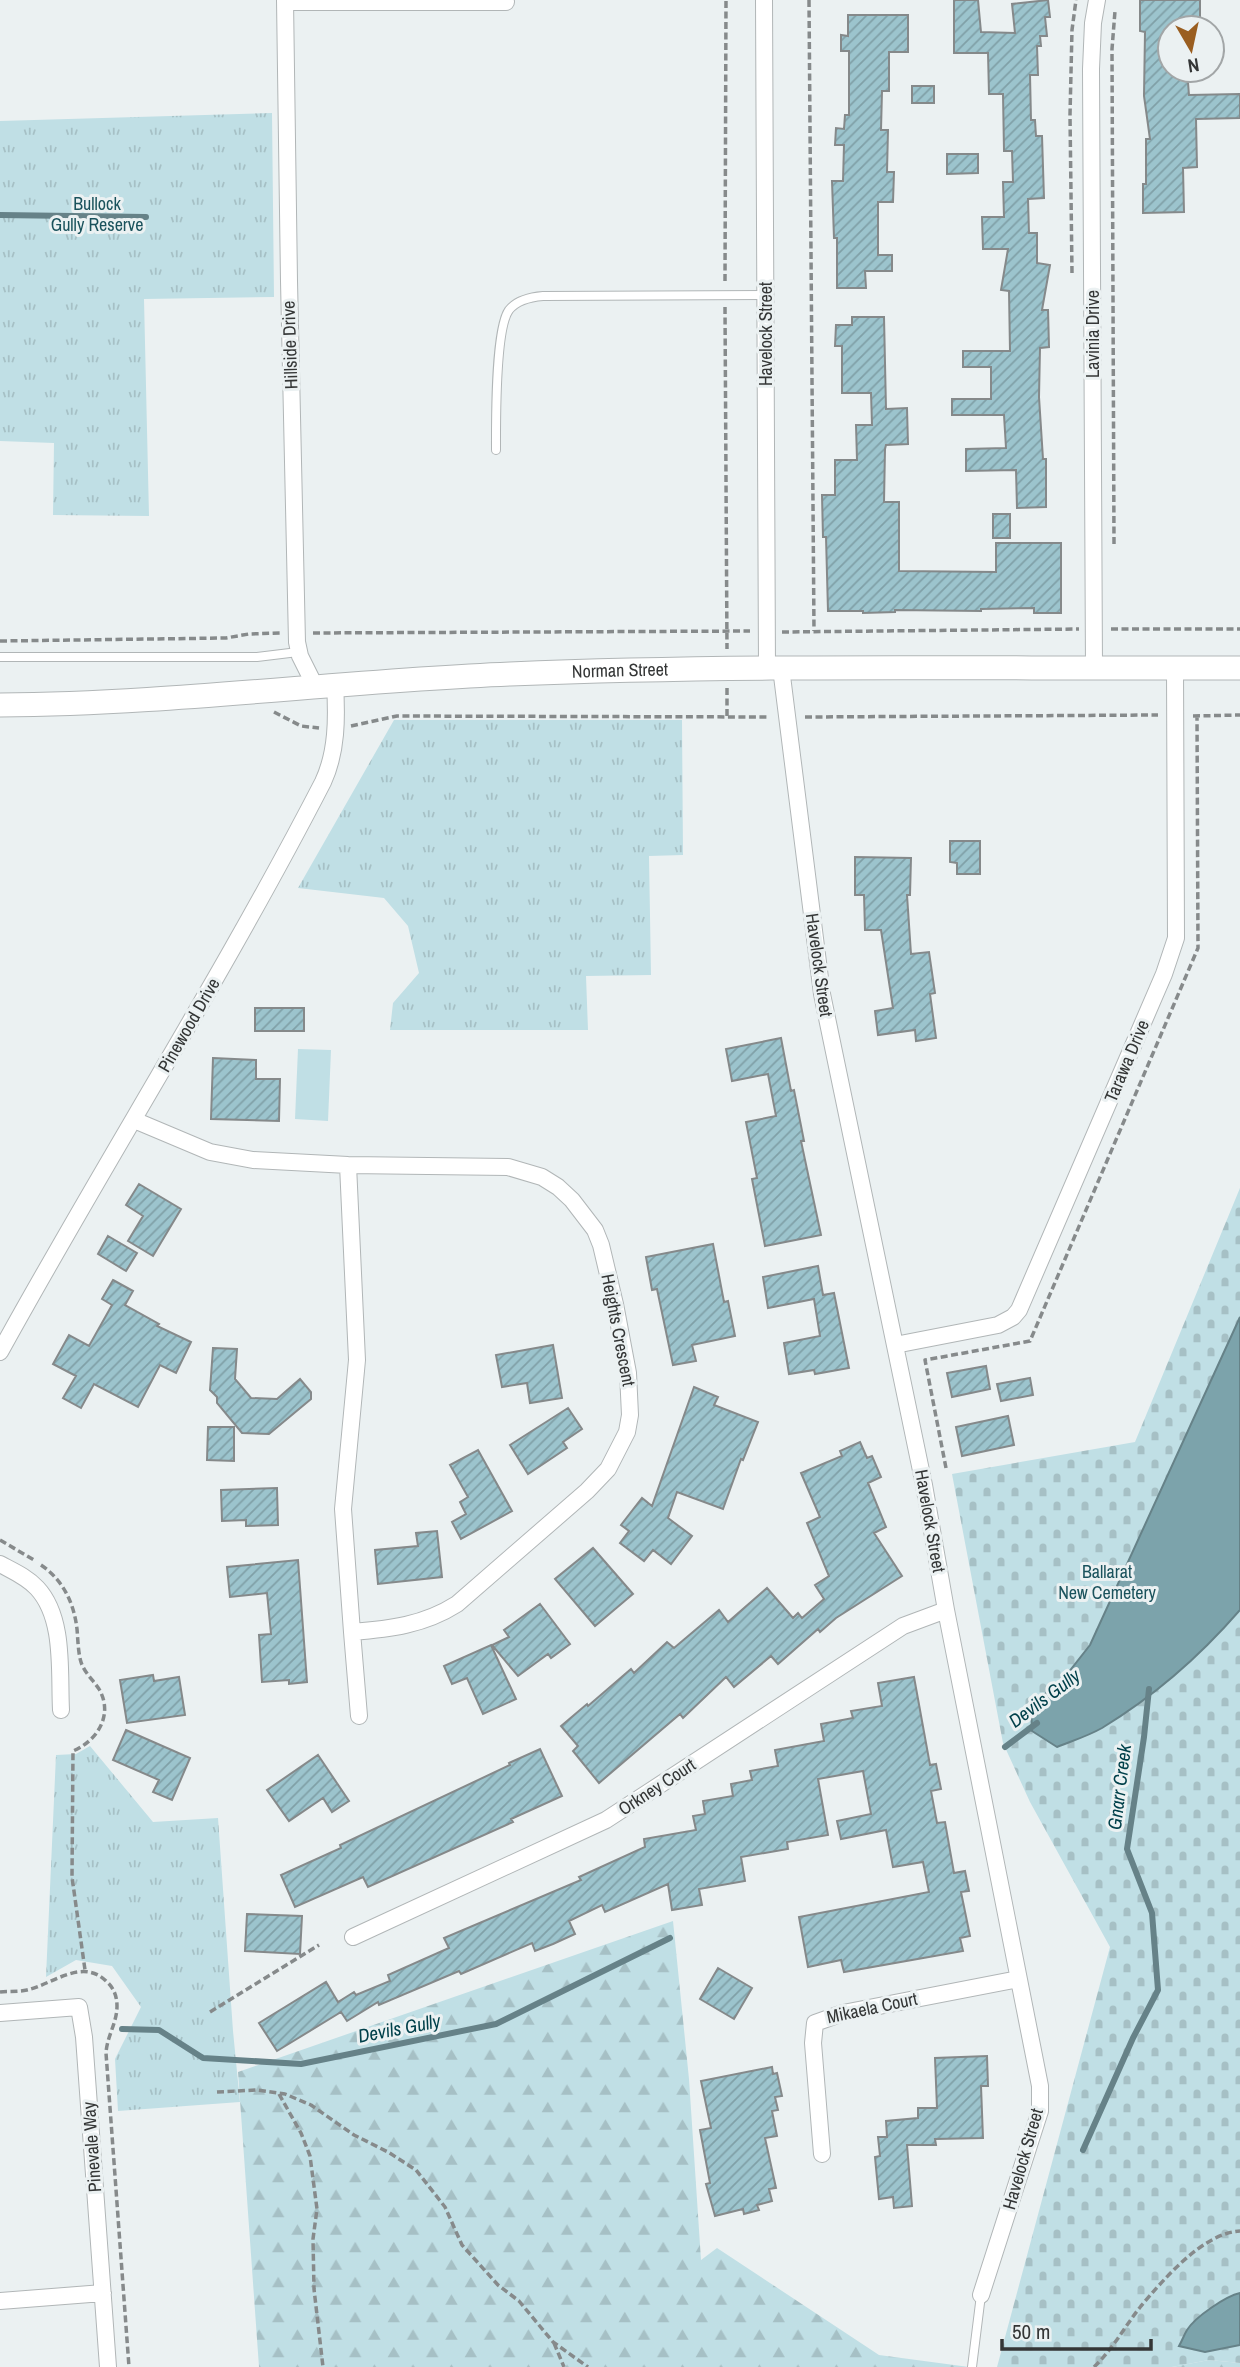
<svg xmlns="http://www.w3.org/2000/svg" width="1240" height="2367" viewBox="0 0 1240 2367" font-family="'Archivo Narrow',sans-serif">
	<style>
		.grass { fill: url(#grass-tufts) }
		.forest { fill: url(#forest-firs) }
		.cemetery { fill: url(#cemetery-stones) }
		.pitch { fill: #c0dfe5 }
		.water { fill: #7ca3ab; stroke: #668288; stroke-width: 2 }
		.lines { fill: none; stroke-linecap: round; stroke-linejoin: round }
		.stream { stroke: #668288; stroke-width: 6 }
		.building { fill: url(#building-hatch); stroke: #85898a; stroke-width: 2 }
		.lane-casing { stroke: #b1b6b7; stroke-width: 10 }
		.street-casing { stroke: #b1b6b7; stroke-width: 18 }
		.secondary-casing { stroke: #b1b6b7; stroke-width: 25 }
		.path { stroke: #868a8b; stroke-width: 3.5; stroke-dasharray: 7 3.5; stroke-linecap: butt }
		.lane { stroke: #fff; stroke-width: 8 }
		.street { stroke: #fff; stroke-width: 16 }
		.secondary { stroke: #fff; stroke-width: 23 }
		.labels { text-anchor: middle; stroke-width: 6; stroke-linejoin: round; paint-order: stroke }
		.park-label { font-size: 18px; fill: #1a525c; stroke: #ebf1f2 }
		.street-label { font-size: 18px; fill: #343636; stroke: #ebf1f2 }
		.water-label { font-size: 19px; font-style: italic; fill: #00404a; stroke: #ebf1f2 }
	</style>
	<defs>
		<pattern id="grass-tufts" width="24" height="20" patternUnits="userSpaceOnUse" patternTransform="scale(1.75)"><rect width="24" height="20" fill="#c0dfe5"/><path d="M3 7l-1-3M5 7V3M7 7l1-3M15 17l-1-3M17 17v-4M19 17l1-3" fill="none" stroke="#a6c0c5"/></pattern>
		<pattern id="forest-firs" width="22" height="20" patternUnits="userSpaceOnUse" patternTransform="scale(1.75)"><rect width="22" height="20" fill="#c0dfe5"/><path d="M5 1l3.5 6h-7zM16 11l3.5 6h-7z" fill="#a6c0c5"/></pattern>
		<pattern id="cemetery-stones" width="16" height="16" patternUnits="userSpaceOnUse" patternTransform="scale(1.75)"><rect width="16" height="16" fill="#c0dfe5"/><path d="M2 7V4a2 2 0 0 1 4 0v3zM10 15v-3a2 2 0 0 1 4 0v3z" fill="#a6c0c5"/></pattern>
		<pattern id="building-hatch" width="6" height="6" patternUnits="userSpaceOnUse" patternTransform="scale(1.75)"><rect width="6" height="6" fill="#9cc4cd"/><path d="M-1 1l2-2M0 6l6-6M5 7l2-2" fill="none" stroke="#80a0a7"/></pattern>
	</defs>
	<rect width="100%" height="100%" fill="#ebf1f2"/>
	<path class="grass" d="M272,113l2,184 -130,2 5,217 -96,-1 1,-72 -54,-2v-320z
		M394,720h288l1,135 -34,1 2,119 -65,1 2,54h-198l3,-27 26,-30 -11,-47 -24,-28 -86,-10z
		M90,1746l63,76 65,-4 15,213 7,71 -122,9 -3,-52 26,-52 -29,-41 -36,-6 -30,17 10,-222 20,-1z"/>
	<path class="forest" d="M673,1921l16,158 12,181 16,-12 162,107 90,12h-710l-21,-295z
		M1209,2360l31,3v4h-68z"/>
	<path class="cemetery" d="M1240,1188v1175l-31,-3 -37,7h-175l113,-420 -80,-145 -27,-59 -51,-269 183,-32z"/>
	<path class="pitch" d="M298,1049l33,1 -3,71 -33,-2z"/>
	<path class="water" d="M1240,1317v293c-39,45 -87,87 -138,118 -14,8 -30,13 -45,19l-25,-16 -1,-25 33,-28 26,-33z
		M1240,2293v52l-35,7 -26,-6c3,-5 5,-11 8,-16 8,-13 39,-34 53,-37z"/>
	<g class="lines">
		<path class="stream" d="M0,215l146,2
			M1005,1747l32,-24
			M122,2029l37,1 44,28 98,6 195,-40 174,-86
			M1083,2150l50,-112 25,-48 -6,-77 -25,-64 17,-112 5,-48"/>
	</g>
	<path class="building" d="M954,0h24l3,32 34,1 -3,-29 36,-4 2,17h-5l2,19h-7l1,10h-4l1,29h-8l1,45h4l1,16h6l2,62 -16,1 1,34h8v30l13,2 -8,45h6l1,37 -9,1 -1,49 4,62h3v48l-29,1 -1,-38 -50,1v-22l40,-1 -2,-33h-52v-16h39v-32h-28v-16h47l-1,-60 -8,-1 7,-41h-25l-1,-32h22l-1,-35h10l-1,-31h-8l-1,-57h-14l-1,-41h-34z
		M1140,0h60v28h-30v42h17l2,25 51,-1v24l-44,1 1,48 -14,1 1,44 -41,1v-29h3v-45h4l-6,-43 1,-64 -5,-1z
		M848,15h60v37h-19v39h-7l-1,39h7l-1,42h7l-1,30h-15v53h14v16h-27l1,17h-29v-50h-3l-2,-57h11l1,-36h-9l1,-17 8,1 1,-14h4v-64h-8v-16l7,1z
		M912,86h22v17h-22z
		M947,154h31v19l-31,1z
		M852,317h32l2,92 21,-1 1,36 -22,1 -1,4 -1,53h15v69l97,1v-29h65v70h-27v-5l-53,1v2l-86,-1v2l-32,1v-2h-35l-2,-74h-3l-1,-42h13v-35h22l-1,-35h16l-1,-32h-29v-47h-7l1,-21h16z
		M993,514h17v24h-17z
		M950,841h30v33h-23v-11l-7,-1z
		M855,857l56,1 -1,37h-3l4,59 18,-2 6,41 -5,1 6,44 -20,3 -1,-11 -37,5 -3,-24 18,-3 -12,-78h-16l-1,-35h-9z
		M255,1008h49v23h-49z
		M781,1038l10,53 3,-1 10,51h-3l20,94 -56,11 -13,-67 5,-1 -11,-56 30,-6 -8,-42 -36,7 -6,-32z
		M213,1058l43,2v19h24l-1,42 -68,-2z
		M139,1184l42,25 -28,47 -25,-15 15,-25 -17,-11z
		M108,1236l29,17 -11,18 -28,-17z
		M713,1244l11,58 4,-1 7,35 -43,9 4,16 -23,4 -16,-76 -5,1 -6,-33z
		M818,1266l5,29 11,-2 15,75 -34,6 -1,-4 -25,4 -5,-31 36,-7 -6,-37 -46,9 -5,-31z
		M113,1280l20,11 -8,14 34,19 -2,2 34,16 -15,31 -16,-8 -22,42 -44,-23 -13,24 -18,-10 13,-22 -23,-12 16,-29 20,11 23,-41 -10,-6z
		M553,1345l9,53 -32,5 -3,-20 -25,4 -6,-32z
		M213,1348l24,1 -2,30 16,19 26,1 23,-20 11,13v7l-42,35 -27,-1 -25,-30v-6l-7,-7z
		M986,1366l4,23 -38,8 -5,-24z
		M1030,1378l3,17 -32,6 -4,-17z
		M694,1387l24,10 -4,8 44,17 -15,38 -2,-1 -18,50 -46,-17 -9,26 24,18 -21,28 -18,-14 -9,11 -24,-18 9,-12 -8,-6 21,-27 10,8z
		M568,1408l14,21 -19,13 4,6 -39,26 -18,-29z
		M1008,1416l6,29 -52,11 -6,-29z
		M208,1427h26v34l-27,-1z
		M860,1442l7,16 5,-2 9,21 -13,6 18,44 -12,6 28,43 -66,42 -16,14 -2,-3 -40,35 -7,-8 -37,31 -8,-10 -43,41 -3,-4 -81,69 -26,-32 5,-5 -17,-20 26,-22 1,2 43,-37 3,4 33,-31 7,6 45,-38 9,12 39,-34 26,30 5,-5 4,5 22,-19 -9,-14 14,-9 -22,-53 13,-6 -19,-44 41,-17 -2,-5z
		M478,1450l34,61 -51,28 -9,-17 14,-8 -6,-12 8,-5 -18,-32z
		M277,1488l1,37 -32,1v-6l-24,1 -1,-31z
		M437,1531l5,46 -64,7 -3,-34 43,-4 -2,-13z
		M593,1548l40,46 -38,32 -40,-47z
		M298,1560l9,122 -18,2v-4l-27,2 -3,-47 12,-1 -4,-41 -37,4 -3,-30z
		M540,1604l30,40 -19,14 -3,-4 -30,22 -26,-31 17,-8 -5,-7z
		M491,1645l25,54 -33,15 -16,-36 -15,6 -8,-18z
		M153,1675l1,6 25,-4 6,38 -58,8 -7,-43z
		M914,1677l16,88 6,-1 5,25 -10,2 6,32 8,-1 9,51 11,-2 4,20 -8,1 9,44 -10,2 3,13 -119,21 -3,-12 -33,7 -9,-50 130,-25 -6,-30 -30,5 -7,-37 -45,9 -4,-18 34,-7 -8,-43 -45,8 10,56 -41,7 1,7 -47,8 4,24 -46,8 3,16 -30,5 -4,-26 -63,28 -3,-7 -33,16 6,13 -22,10 -18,7 -3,-8 -71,31 -2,-3 -80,34 -1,-3 -31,19 -6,-9 -64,39 -18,-28 67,-41 12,20 16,-10 2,3 34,-14 -2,-6 61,-27 -5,-10 137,-58 -2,-3 66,-30 -1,-8 52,-9 -3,-14 12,-2 -2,-13 30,-5 -2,-12 21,-4 -2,-9 28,-5 -3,-16 49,-9 -3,-17 32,-6 -2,-7 31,-5 -4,-23z
		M126,1730l64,28 -18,42 -19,-8 6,-12 -46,-20z
		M540,1749l22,47 -51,23 2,3 -145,65 -5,-10 -68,30 -14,-32 60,-27 -1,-3 170,-80 -1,-2z
		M318,1755l31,46 -17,11 -9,-14 -34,23 -22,-31z
		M247,1914l55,2 -2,38 -55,-3z
		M718,1968l34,20 -18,31 -34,-20z
		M987,2056l1,30h-7l2,52 -48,1 1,6h-29l5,61 -18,2 -1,-11 -14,2 -4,-42 5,-1 -2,-19h9l-1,-16 32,-3v-10h19l-2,-50z
		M772,2067l1,7 4,-1 5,23 -7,1 3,13 -6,1 5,25 -12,2 11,50 -7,1 3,12 -15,4 2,5 -15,4 -1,-5 -28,7 -9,-32 4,-1 -10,-53 11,-2 -10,-47z"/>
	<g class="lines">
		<defs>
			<path id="lane" d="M496,450c0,-26 -1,-121 13,-140 8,-10 22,-13 34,-14l222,-1
				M0,657h257l41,-5
				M972,2367l9,-72"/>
			<path id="street" d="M285,0l4,281 8,361 3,14 15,30
				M764,0l3,668
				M285,2h221
				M781,668l41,326 102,491 22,125 94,476v25l-59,184
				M1094,668l-3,-599 2,-46 4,-23
				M134,1120l76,32 43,8 95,5 160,2 34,10 16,10 14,13 23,30 6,15 14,59 13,69 2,42 -3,17 -19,37 -21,22 -130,113c-33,21 -67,25 -105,28l-9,-123 14,-149 -9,-195
				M895,1345l103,-20 15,-8 6,-7 145,-336 12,-36 -1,-270
				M0,1352c105,-191 223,-376 323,-570 14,-30 14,-64 12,-98
				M0,1564c13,7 27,13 37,24 28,30 22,84 24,122
				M352,1632l7,84
				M353,1937l253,-117 297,-194 43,-16
				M0,2013l79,-6 5,30 24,330
				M822,2154l-9,-111 2,-20 28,-10 175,-34
				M0,2301l103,-8"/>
			<g id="secondary">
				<path id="s1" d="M0,705c170,-1 340,-24 510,-31 243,-10 487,-5 730,-6"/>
			</g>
		</defs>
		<use href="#lane" class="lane-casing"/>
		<use href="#street" class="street-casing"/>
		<use href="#secondary" class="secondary-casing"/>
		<path class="path" d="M809,0l5,631
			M1072,273l-2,-158 2,-85 4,-30
			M725,281l1,-281
			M725,307l2,342
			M1114,544l-2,-495 3,-38
			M1111,629h129
			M782,632l297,-3
			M313,633l437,-2
			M0,641l226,-3 23,-4 32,-1
			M727,688v29
			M274,712l27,14 18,2
			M1193,716l47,-1
			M805,717l353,-2
			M351,726l46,-10 372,1
			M946,1468l-21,-108 105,-19 168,-393 -1,-232
			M0,1540l34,20
			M41,1565c22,15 33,38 36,64 1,11 1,23 4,33 3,10 12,18 18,27 15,26 -2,52 -26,62l-1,126 13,93
			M0,1992c9,-1 18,0 27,-2 26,-6 56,-33 80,-8 7,6 10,15 10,24 0,17 -10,30 -11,47l23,314
			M210,2012l109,-67
			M217,2092l40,-2 28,4 26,11 43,30 34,17 28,18 29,37 17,38 36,40 21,16 34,41 35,25
			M279,2094l22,39 9,23 7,53 -4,30 1,50 9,78
			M554,2343l10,24
			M1094,2367c19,-18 31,-41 47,-61 23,-27 62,-73 99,-75"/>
		<use href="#lane" class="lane"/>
		<use href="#street" class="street"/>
		<use href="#secondary" class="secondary"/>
	</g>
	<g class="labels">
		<g class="park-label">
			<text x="97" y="210">Bullock<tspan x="97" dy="21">Gully Reserve</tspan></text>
			<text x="1107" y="1578">Ballarat<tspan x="1107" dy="21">New Cemetery</tspan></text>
		</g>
		<g class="street-label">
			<text transform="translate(766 334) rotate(-90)" y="6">Havelock Street</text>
			<text transform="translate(1093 334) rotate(-90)" y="6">Lavinia Drive</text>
			<text transform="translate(290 345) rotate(-92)" y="6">Hillside Drive</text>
			<text dy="6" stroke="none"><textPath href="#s1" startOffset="621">Norman Street</textPath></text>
			<text transform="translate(819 965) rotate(82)" y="6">Havelock Street</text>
			<text transform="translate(189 1025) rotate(-60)" y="6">Pinewood Drive</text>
			<text transform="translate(1127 1061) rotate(-67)" y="6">Tarawa Drive</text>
			<text transform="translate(618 1330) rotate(79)" y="6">Heights Crescent</text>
			<text transform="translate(930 1521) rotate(80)" y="6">Havelock Street</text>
			<text transform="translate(657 1787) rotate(-33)" y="6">Orkney Court</text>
			<text transform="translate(872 2008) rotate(-12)" y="6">Mikaela Court</text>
			<text transform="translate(92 2147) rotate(-94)" y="6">Pinevale Way</text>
			<text transform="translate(1023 2159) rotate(-74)" y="6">Havelock Street</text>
		</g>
		<g class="water-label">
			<text transform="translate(1044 1698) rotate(-37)" y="7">Devils Gully</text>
			<text transform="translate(1119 1787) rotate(-83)" y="7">Gnarr Creek</text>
			<text transform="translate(399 2028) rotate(-11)" y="7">Devils Gully</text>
		</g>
	</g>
	<g transform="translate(1191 49) rotate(171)"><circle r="33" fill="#ebf1f2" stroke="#a2a6a7" stroke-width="2"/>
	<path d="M0-5L12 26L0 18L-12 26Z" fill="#9a5e20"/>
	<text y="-10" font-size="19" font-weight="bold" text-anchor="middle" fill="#343636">N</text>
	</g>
	<path d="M1002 2339v10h149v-10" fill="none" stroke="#343636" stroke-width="3.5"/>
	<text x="1012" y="2339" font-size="21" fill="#343636" stroke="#ebf1f2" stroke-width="5" paint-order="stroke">50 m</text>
</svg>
